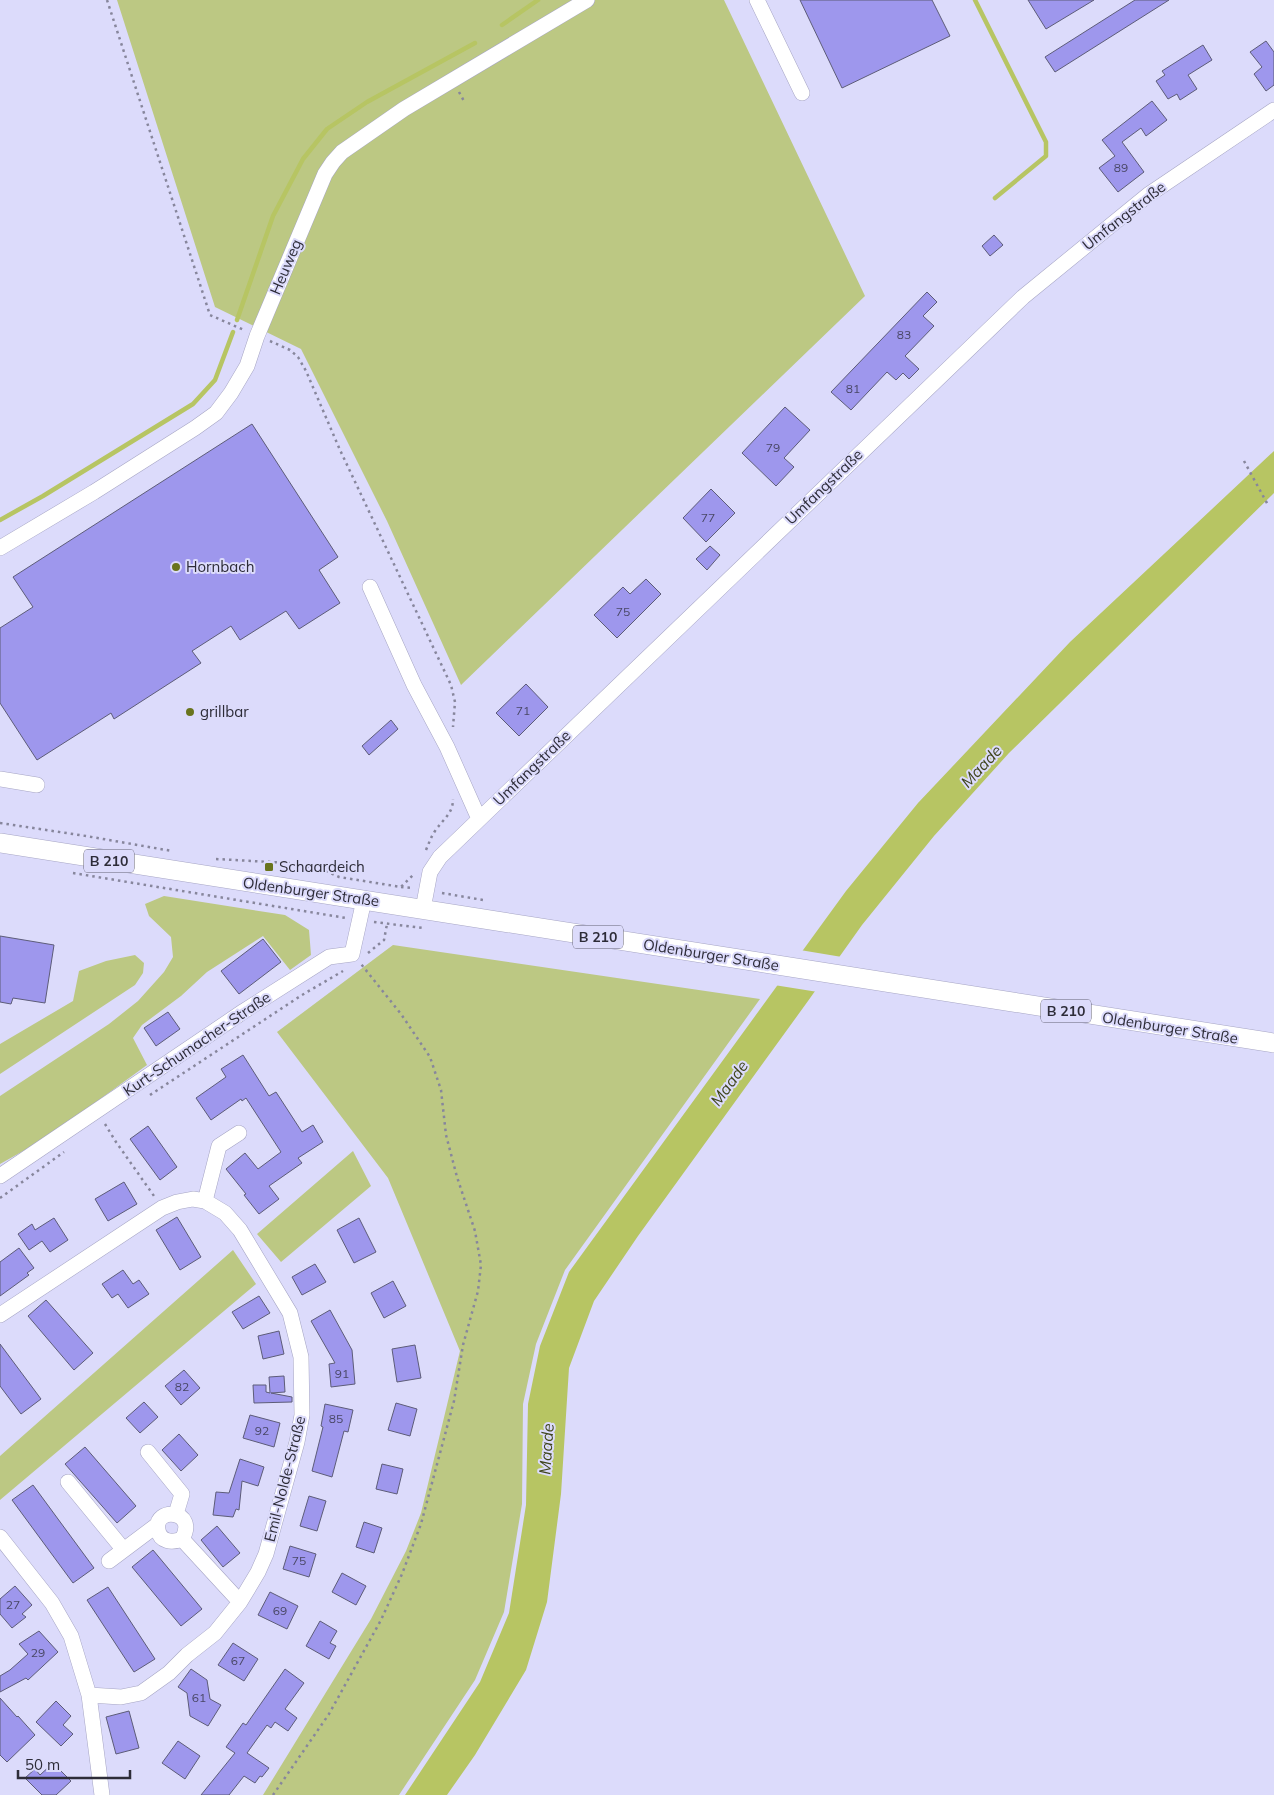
<svg xmlns="http://www.w3.org/2000/svg" width="1274" height="1795" viewBox="0 0 1274 1795" font-family="Mulish,sans-serif">
	<style>
		.green { fill: #bcc883 }
		.water { fill: #b7c563 }
		.pier { fill: #dcdbfb }
		.lines { fill: none; stroke-linecap: round; stroke-linejoin: round }
		.stream { stroke: #b7c563; stroke-width: 4.5 }
		.building { fill: #9e97ed; stroke: #5d5c78 }
		.minor-casing { stroke: #a6a5c4; stroke-width: 16 }
		.major-casing { stroke: #a6a5c4; stroke-width: 20 }
		.path { stroke: #87869c; stroke-width: 2.5; stroke-dasharray: 2.5 4; stroke-linecap: butt }
		.minor { stroke: #fff; stroke-width: 15 }
		.major { stroke: #fff; stroke-width: 19 }
		.poi-dot { fill: #69741d; stroke: #dcdbfb; stroke-width: 2 }
		.labels { text-anchor: middle; stroke-width: 4; stroke-linejoin: round; paint-order: stroke }
		.number-label { font-size: 12px; fill: #494765 }
		.shield { fill: #dcdbfb; stroke: #626072; stroke-width: 1 }
		.shield-label { font-size: 14px; font-weight: bold; fill: #2d2c38 }
		.street-label { font-size: 15px; fill: #2d2c38; stroke: #dcdbfb }
		.poi-label { font-size: 15px; fill: #2d2c38; stroke: #dcdbfb; text-anchor: start }
		.water-label { font-size: 16px; font-style: italic; fill: #3f451c; stroke: #dcdbfb }
	</style>
	<rect width="100%" height="100%" fill="#dcdbfb"/>
	<path class="green" d="M117,0h607l141,296 -404,389 -74,-164 -86,-172 -86,-42z
		M164,896l121,19 24,15 2,25 -21,15 -27,-34 -56,36 -26,24 -39,29 -9,13 14,27 -99,72 -48,27v-68l109,-72 29,-23 26,-29 9,-15 -2,-20 -22,-21 -4,-12z
		M393,945l367,54 -195,271 -29,74 -13,60 -1,100 -18,108 -29,68 -76,115h-136l108,-176 35,-68 15,-38 39,-162 -72,-173 -111,-146z
		M135,955l9,8 -1,10 -8,12 -135,89v-30l73,-43 6,-30 27,-10z
		M353,1151l18,35 -90,76 -24,-28z
		M233,1250l23,34 -256,216v-44z"/>
	<path class="water" d="M1274,451v42l-265,260 -75,83 -72,89 -54,76 -170,235 -44,65 -25,67 -8,126 -14,108 -21,68 -51,85 -28,40h-42l75,-113 29,-69 17,-108 2,-101 12,-58 29,-74 277,-381 72,-88 152,-161z"/>
	<path class="pier" d="M800,950l42,7 -24,35 -44,-7z"/>
	<g class="lines">
		<path class="stream" d="M975,0l71,142v14l-51,42
			M502,25l36,-25
			M237,320l36,-104 30,-57 24,-30 40,-27 108,-59
			M0,520l43,-24 150,-92 22,-24 18,-48"/>
	</g>
	<path class="building" d="M800,0h132l18,36 -108,52z
		M1028,0h66l-48,29z
		M1135,0h34l-114,72 -10,-15z
		M1266,41l8,11v33l-8,6 -12,-17 8,-7 -12,-15z
		M1203,45l9,15 -24,15 9,14 -17,11 -3,-6 -9,5 -12,-18 9,-6 -3,-4z
		M1152,101l15,19 -21,16 -5,-8 -19,14 22,30 -26,20 -19,-24 16,-12 -13,-16z
		M994,235l9,10 -13,11 -8,-10z
		M927,292l10,10 -14,14 11,10 -29,30 14,13 -10,10 -6,-6 -7,7 -9,-8 -36,38 -20,-18z
		M785,407l25,23 -26,28 10,9 -18,19 -34,-33z
		M252,424l86,133 -19,13 21,33 -41,26 -13,-18 -46,29 -9,-14 -39,25 9,12 -87,56 -3,-6 -74,47 -37,-57v-75l33,-21 -20,-30z
		M711,489l24,24 -29,29 -23,-24z
		M710,546l10,9 -13,15 -11,-11z
		M646,579l15,15 -44,44 -23,-23 29,-28 7,7z
		M526,684l22,23 -29,29 -23,-23z
		M391,720l7,9 -29,26 -7,-9z
		M0,936l54,9 -9,58 -32,-5 -2,6 -11,-2z
		M263,939l18,23 -42,32 -18,-23z
		M168,1012l12,17 -24,17 -12,-18z
		M243,1055l26,41 7,-4 26,40 11,-7 10,17 -25,16 4,5 -33,23 10,13 -20,15 -15,-19 2,-1 -20,-25 19,-16 13,16 23,-17 -35,-54 -4,3 -1,-2 -30,21 -15,-22 30,-21 -5,-8z
		M148,1126l29,41 -17,13 -30,-41z
		M124,1182l13,22 -29,17 -13,-22z
		M177,1217l24,40 -21,13 -24,-40z
		M54,1218l14,22 -18,12 -8,-11 -13,9 -11,-16 14,-10 3,6z
		M359,1218l17,34 -22,11 -17,-33z
		M19,1248l15,20 -7,5 2,2 -29,21v-34z
		M315,1264l11,18 -24,13 -10,-18z
		M123,1270l10,14 6,-4 10,14 -21,14 -10,-14 -6,4 -10,-14z
		M393,1281l13,25 -22,12 -13,-25z
		M259,1296l11,17 -27,16 -11,-17z
		M46,1300l47,53 -19,17 -46,-54z
		M330,1310l22,40 3,34 -24,3 -2,-23 6,-1 -24,-42z
		M279,1331l5,23 -21,5 -5,-23z
		M0,1344l41,55 -20,15 -21,-28z
		M415,1345l6,33 -24,4 -5,-33z
		M184,1370l16,18 -19,17 -16,-19z
		M284,1376l1,16 -14,1 21,4v5l-38,1 -1,-18h13v7l4,1 -1,-16z
		M144,1402l14,15 -18,16 -14,-15z
		M396,1403l21,6 -7,27 -22,-6z
		M325,1404l28,6 -5,22 -4,-1 -12,46 -20,-6 11,-44 -2,-1z
		M250,1415l30,8 -6,24 -31,-9z
		M179,1434l19,21 -17,16 -19,-21z
		M85,1447l51,59 -19,17 -52,-59z
		M240,1459l24,8 -6,19 -16,-5 -3,29 -3,-1 -3,8 -20,-2 3,-23 13,1z
		M382,1464l21,5 -6,25 -21,-5z
		M33,1485l61,83 -21,15 -61,-83z
		M309,1496l17,5 -9,30 -17,-5z
		M364,1522l18,6 -8,25 -18,-6z
		M217,1526l23,27 -17,14 -22,-27z
		M290,1546l26,8 -7,23 -26,-8z
		M153,1550l49,59 -21,17 -49,-59z
		M342,1573l24,13 -10,19 -24,-13z
		M15,1586l17,19 -10,9 4,3 -14,11 -12,-14v-15z
		M108,1587l47,72 -21,13 -47,-72z
		M270,1592l28,14 -11,23 -29,-14z
		M320,1621l17,10 -7,12 6,3 -7,13 -23,-13z
		M39,1631l19,21 -30,28 -2,-2 -26,14v-16l10,-6 18,-16 -9,-10z
		M233,1643l25,16 -14,22 -26,-16z
		M191,1669l16,11 3,19 11,6 -13,21 -18,-10 -3,-23 -9,-6z
		M285,1669l19,14 -19,26 12,9 -9,13 -13,-9 -4,6 -4,-3 -20,28 22,15 -7,9 -2,-1 -5,7 -11,-7 -15,19h-28l34,-42 -9,-6 17,-24 3,2z
		M0,1698l17,19 1,-1 17,19 -28,27 -7,-7z
		M56,1701l15,15 -8,9 10,9 -12,12 -25,-24z
		M129,1711l10,37 -23,6 -10,-37z
		M178,1741l22,15 -15,23 -23,-16z
		M53,1763l18,18 -15,14h-14l-17,-17 10,-9 5,6z"/>
	<g class="lines">
		<defs>
			<path id="minor" d="M757,0l45,93
				M0,548l94,-56 101,-64 21,-15 15,-20 16,-27 10,-30 68,-162 8,-12 9,-10 62,-43 183,-109
				M370,587l44,98 33,62 32,72
				M0,779l37,6
				M423,909l7,-37 10,-15 583,-560 125,-102 126,-85
				M0,1176l244,-165 85,-54 23,-3 12,-54
				M205,1201l14,-55 20,-13
				M0,1315l162,-107 15,-6 16,-3 12,2 20,12 15,17 50,83 11,44 1,58 -5,27 -31,112 -8,18 -18,30 -25,31 -28,22 -18,18 -28,20 -20,4 -32,-2 -18,-59 -19,-33 -52,-66
				M148,1452l34,42 -6,20
				M68,1482l55,67
				M182,1539c17,-29 -29,-33 -24,-9 2,12 14,13 24,9l58,63
				M109,1561l48,-36
				M89,1695l13,100"/>
			<path id="major" d="M0,843l1274,200"/>
		</defs>
		<use href="#minor" class="minor-casing"/>
		<use href="#major" class="major-casing"/>
		<path class="path" d="M107,0l103,315 34,15
			M459,92l6,11
			M270,341l20,9 8,7 8,14 34,79 111,235 4,17 -2,25
			M1244,461l24,44
			M0,823l86,13 86,15
			M426,850c3,-7 5,-13 9,-19 8,-12 18,-17 18,-32
			M216,859l73,4 35,7 15,7 62,10 12,-12
			M73,873l273,45
			M401,887l11,1
			M442,893l41,7
			M374,922l49,6
			M368,953l16,-13 3,-16
			M150,1095l152,-100 41,-24
			M105,1124l11,18 38,54
			M0,1198l64,-46
			M273,1795l56,-81 52,-94 21,-46 19,-50 33,-123 9,-56 15,-54 3,-26 -6,-34 -18,-54 -11,-42 -5,-45 -11,-33 -29,-43 -40,-50"/>
		<use href="#minor" class="minor"/>
		<use href="#major" class="major"/>
	</g>
	<g class="poi-dot">
		<circle cx="176" cy="567" r="5"/>
		<circle cx="190" cy="712" r="5"/>
		<rect x="264" y="862" width="10" height="10" rx="2.5"/>
	</g>
	<g class="labels">
		<g class="number-label">
			<text x="1121" y="172">89</text>
			<text x="904" y="339">83</text>
			<text x="853" y="393">81</text>
			<text x="773" y="452">79</text>
			<text x="708" y="522">77</text>
			<text x="623" y="616">75</text>
			<text x="523" y="715">71</text>
			<text x="342" y="1378">91</text>
			<text x="182" y="1391">82</text>
			<text x="336" y="1423">85</text>
			<text x="262" y="1435">92</text>
			<text x="299" y="1565">75</text>
			<text x="13" y="1609">27</text>
			<text x="280" y="1615">69</text>
			<text x="38" y="1657">29</text>
			<text x="238" y="1665">67</text>
			<text x="199" y="1702">61</text>
		</g>
		<g class="shield">
			<rect x="84" y="849.5" width="50" height="23" rx="4"/>
			<rect x="573" y="925.5" width="50" height="23" rx="4"/>
			<rect x="1041" y="999.5" width="50" height="23" rx="4"/>
		</g>
		<g class="shield-label">
			<text x="109" y="866">B 210</text>
			<text x="598" y="942">B 210</text>
			<text x="1066" y="1016">B 210</text>
		</g>
		<g class="street-label">
			<text transform="translate(1124 216) rotate(-38)" y="5">Umfangstraße</text>
			<text transform="translate(286 267) rotate(-67)" y="5">Heuweg</text>
			<text transform="translate(824 487) rotate(-44)" y="5">Umfangstraße</text>
			<text transform="translate(532 768) rotate(-44)" y="5">Umfangstraße</text>
			<text transform="translate(311 892) rotate(8)" y="5">Oldenburger Straße</text>
			<text transform="translate(711 955) rotate(9)" y="5">Oldenburger Straße</text>
			<text transform="translate(1170 1028) rotate(9)" y="5">Oldenburger Straße</text>
			<text transform="translate(197 1044) rotate(-34)" y="5">Kurt-Schumacher-Straße</text>
			<text transform="translate(285 1479) rotate(-76)" y="5">Emil-Nolde-Straße</text>
		</g>
		<g class="poi-label">
			<text x="186" y="572">Hornbach</text>
			<text x="200" y="717">grillbar</text>
			<text x="279" y="872">Schaardeich</text>
		</g>
		<g class="water-label">
			<text transform="translate(981 766) rotate(-47)" y="6">Maade</text>
			<text transform="translate(729 1083) rotate(-54)" y="6">Maade</text>
			<text transform="translate(546 1449) rotate(-86)" y="6">Maade</text>
		</g>
	</g>
	<path d="M18 1770v8h112v-8" fill="none" stroke="#2d2c38" stroke-width="2.5"/>
	<text x="25" y="1770" font-size="15" fill="#2d2c38" stroke="#dcdbfb" stroke-width="4" paint-order="stroke">50 m</text>
</svg>
